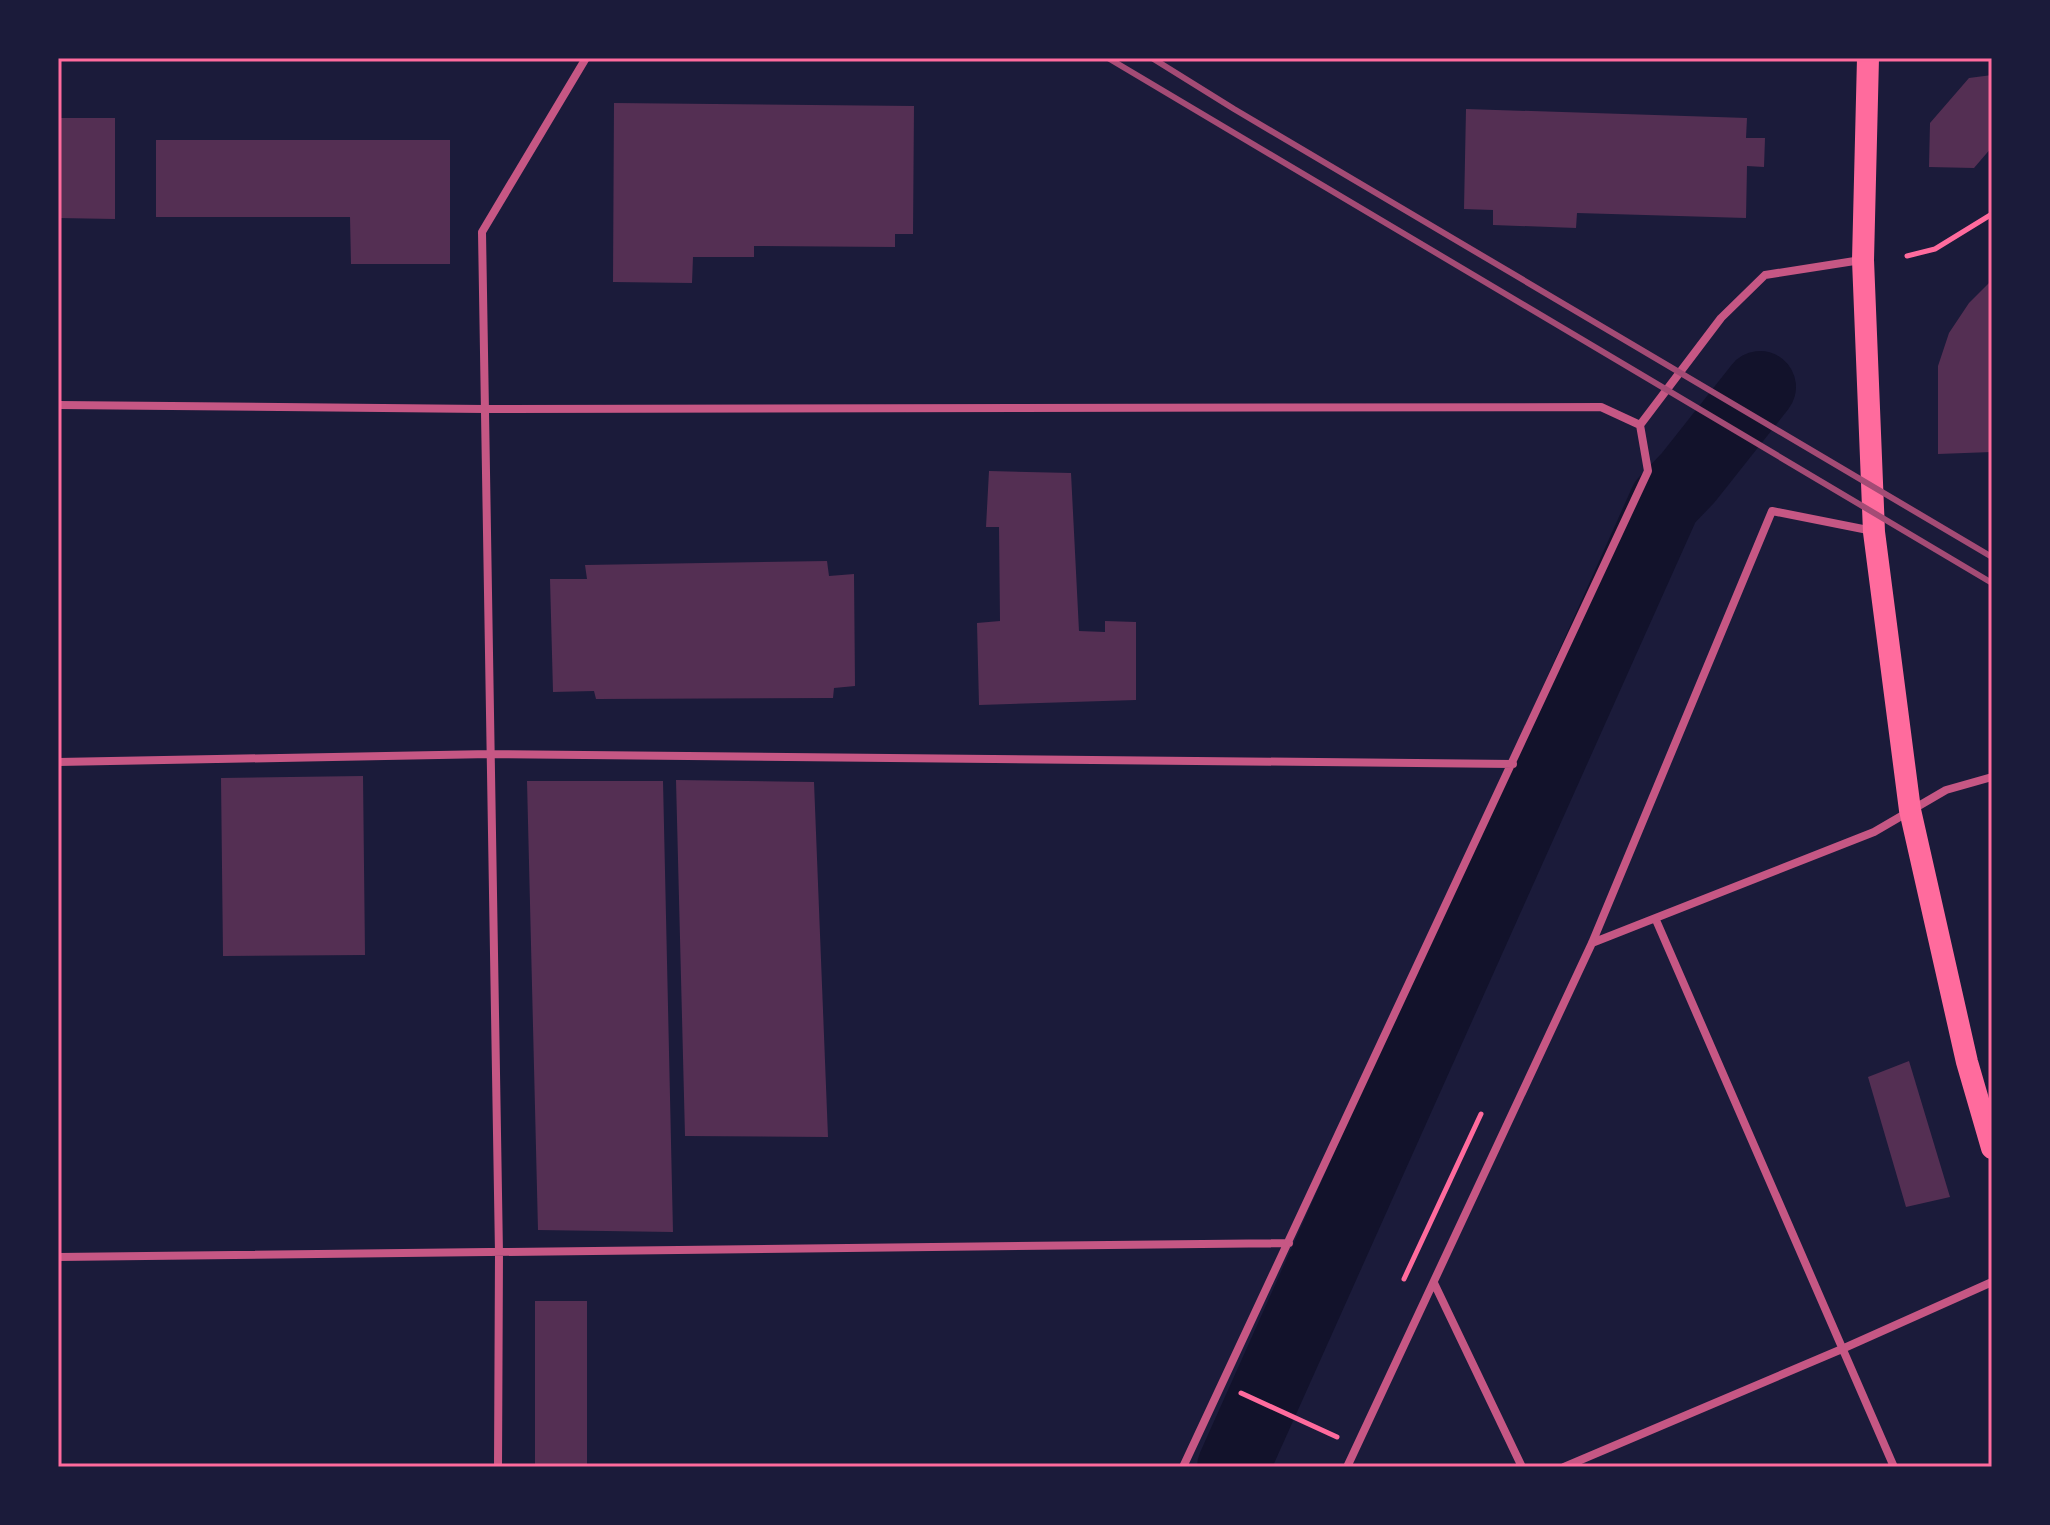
<svg xmlns="http://www.w3.org/2000/svg" width="2050" height="1525" viewBox="0 0 2050 1525" font-family="'Source Serif 4',serif">
	<style>
		.lines { fill: none; stroke-linecap: round; stroke-linejoin: round }
		.river { stroke: #12122b; stroke-width: 72 }
		.building { fill: #542f53 }
		.path { stroke: #ff6b9d; stroke-width: 5 }
		.minor { stroke: #c65784; stroke-width: 8 }
		.trunk { stroke: #ff6b9d; stroke-width: 22 }
		.rail { stroke: #a44b75; stroke-width: 6 }
		.neatline { fill: none; stroke: #ff6b9d; stroke-width: 3 }
	</style>
	<rect width="100%" height="100%" fill="#1b1b3a"/>
	<g class="lines">
		<path class="river" d="M1233,1467l432,-965 23,-24 72,-91"/>
	</g>
	<path class="building" d="M1992,75v72l-18,21 -45,-1 1,-44 39,-45z
		M614,103l300,3 -1,128h-18v13l-141,-1v11h-61l-1,26 -79,-1z
		M1466,109l281,9 -1,20h19l-1,29 -17,-1 -1,52 -169,-5 -1,15 -83,-3v-15l-29,-1z
		M58,118h57v101l-57,-1z
		M156,140h294v124h-99l-1,-47h-194z
		M1992,280v172l-54,2v-88l11,-33 20,-30z
		M989,471l82,2 8,158 26,1v-11l31,1v78l-157,5 -2,-82 23,-2 -1,-94h-13z
		M827,561l2,15 25,-2 1,112 -21,2 -1,10 -237,1 -2,-8 -41,1 -3,-113h37l-2,-14z
		M363,776l2,179 -142,1 -2,-178z
		M676,780l138,2 14,355 -143,-1z
		M527,781h136l10,451 -135,-2z
		M1909,1061l41,136 -44,10 -38,-130z
		M535,1301h52v166h-52z"/>
	<g class="lines">
		<path class="path" d="M1907,256l28,-7 57,-35
			M1404,1279l77,-165
			M1241,1393l96,44"/>
		<path class="minor" d="M58,405l427,4 1116,-2 39,18 81,-107 44,-43 96,-15
			M58,762l433,-8 1022,10
			M1656,920l238,547
			M1592,943l282,-111 72,-42 46,-13
			M58,1257l1231,-14
			M1434,1283l88,184
			M498,1467l1,-214 -17,-1021 104,-174
			M1183,1467l465,-996 -8,-46
			M1347,1467l245,-524 180,-432 101,20
			M1564,1467l278,-118 150,-67"/>
		<path class="trunk" d="M1868,58l-5,202 11,272 36,278 57,252 25,86"/>
		<path class="rail" d="M1108,58l884,525
			M1152,58l82,51 758,448"/>
	</g>
	<rect width="2050" height="1525" fill="none" stroke="#1b1b3a" stroke-width="120"/>
	<rect x="60" y="60" width="1930" height="1405" class="neatline"/>
</svg>
